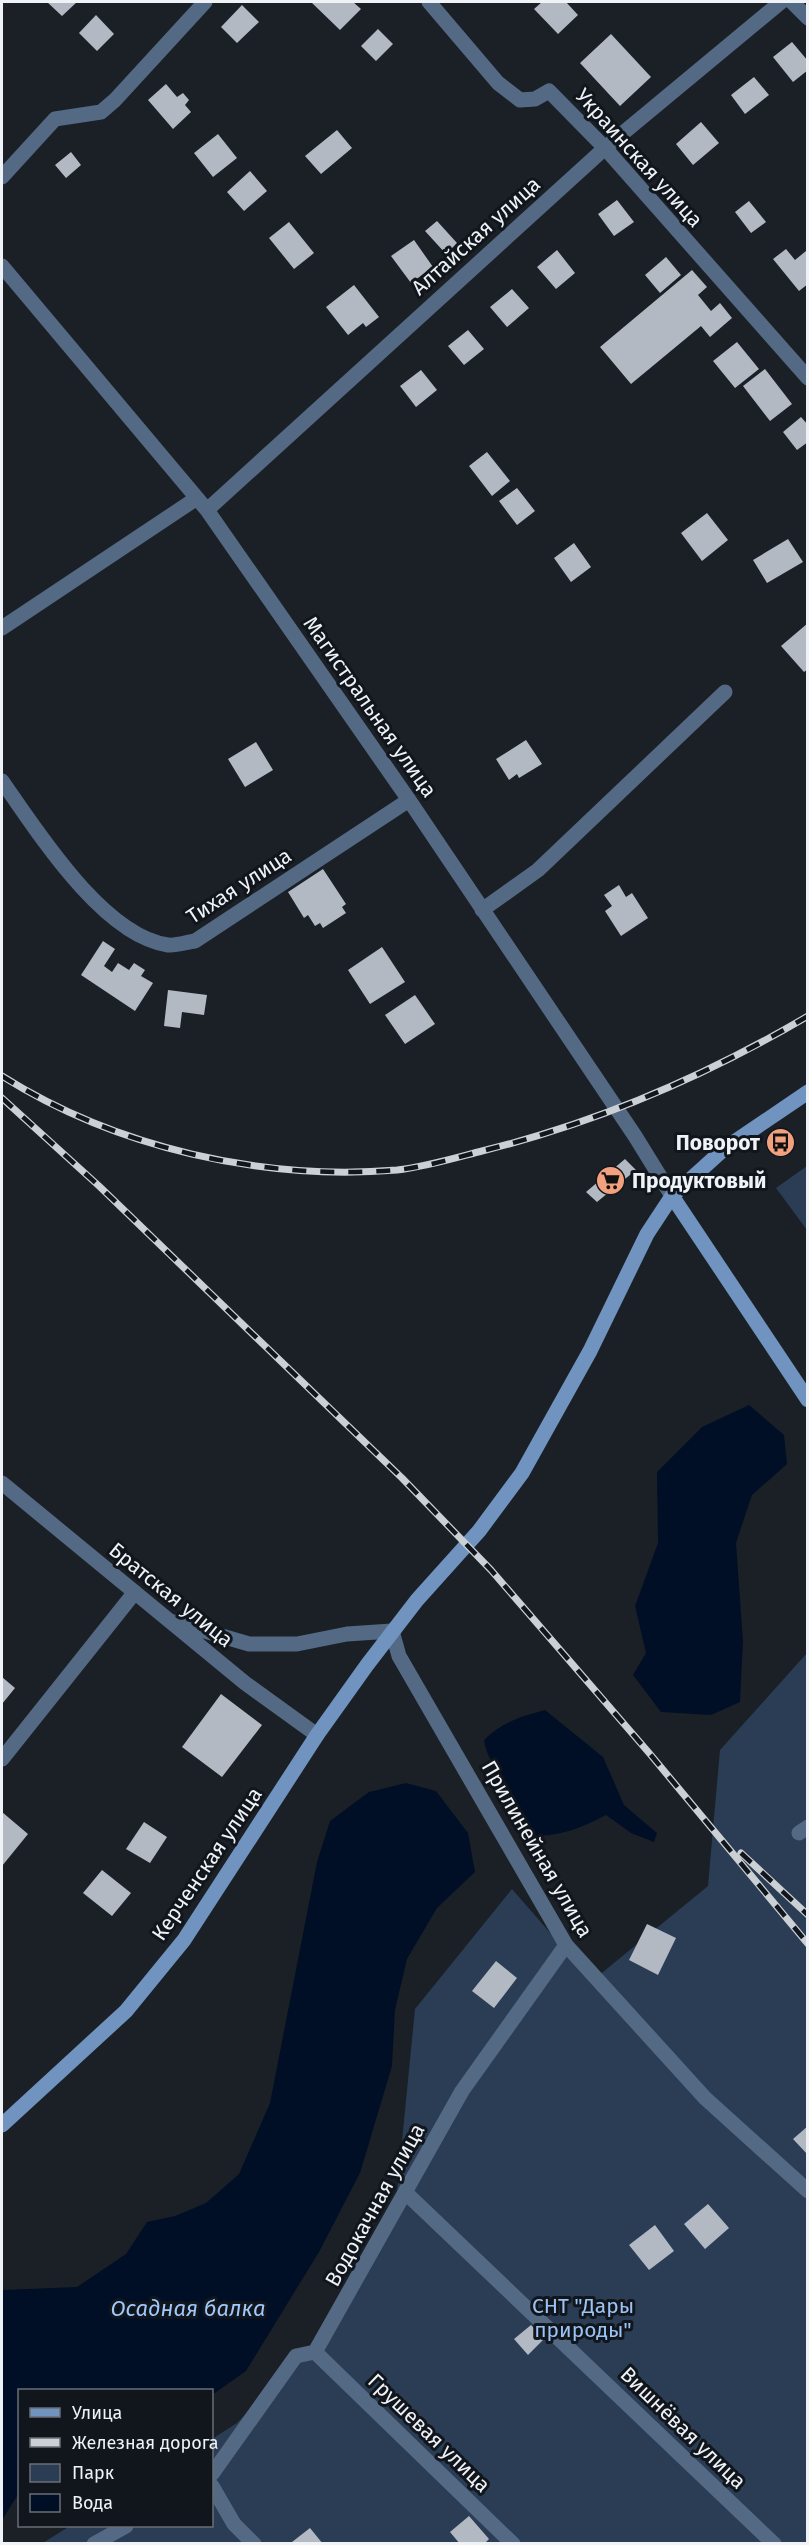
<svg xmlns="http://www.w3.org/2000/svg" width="809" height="2545" viewBox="0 0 809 2545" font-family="'Fira Sans',sans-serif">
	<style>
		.green { fill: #2a3d55 }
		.water { fill: #010f26 }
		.building { fill: #b2b9c3 }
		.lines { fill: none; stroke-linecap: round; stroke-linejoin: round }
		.street { stroke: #536984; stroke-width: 15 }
		.secondary { stroke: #7093bf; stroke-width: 15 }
		.rail-casing { stroke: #cbd0d5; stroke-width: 7 }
		.rail { stroke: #11161d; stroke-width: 4.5; stroke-dasharray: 14; stroke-linecap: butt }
		.labels { text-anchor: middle; stroke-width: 6; stroke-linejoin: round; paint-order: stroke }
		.street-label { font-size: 21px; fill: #eff3f8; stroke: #11161d }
		.poi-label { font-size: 21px; font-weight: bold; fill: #eff3f8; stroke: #11161d; text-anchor: end }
		.park-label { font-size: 21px; fill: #9cc3f5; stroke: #11161d }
		.water-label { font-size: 22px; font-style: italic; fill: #a0c8fa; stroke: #11161d }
	</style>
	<rect width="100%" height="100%" fill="#1a2026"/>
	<path class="green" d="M807,1166v64l-31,-42z
		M807,1653v890l-766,1 29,-18h142v-87l25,-16 73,-77 87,-154 18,-183 97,-120 80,92 116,-95 12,-136z"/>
	<path class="water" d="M749,1405l35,30 3,29 -35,31 -16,48 7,98 -3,61 -29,13 -50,-3 -28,-37 13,-22 -11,-47 23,-63 -1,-71 45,-45z
		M545,1710l58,47 21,48 33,28 -3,9 -23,-9 -25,-18c-27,14 -42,20 -72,21 -14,-14 -15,-29 -24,-46 -9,-17 -24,-31 -26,-50 18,-18 36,-23 61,-30z
		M406,1783l30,8 32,42 7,39 -38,36 -30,51 -12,51 -3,56 -32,107 -41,79 -73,119 -34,24v-5h-192l-1,103 -17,27v-230l75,-3 49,-33 21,-32 28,-6 31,-13 33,-29 31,-71 47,-241 13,-41 39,-29z"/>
	<path class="building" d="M47,2h30l-15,14z
		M313,2h40l8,7 -21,21 -28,-27z
		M542,2h24l12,13 -20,19 -24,-25z
		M242,5l17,17 -22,21 -16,-16z
		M96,15l18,19 -17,17 -18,-18z
		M378,29l15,15 -17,17 -15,-15z
		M611,34l40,43 -31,29 -40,-43z
		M792,42l16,19v9l-15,12 -20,-25z
		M754,77l15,18 -24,19 -14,-19z
		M166,84l11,13 6,-4 6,7 -4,5 6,7 -18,17 -25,-29z
		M701,122l18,21 -26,22 -17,-21z
		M337,130l15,18 -31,26 -16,-18z
		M218,134l19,24 -24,19 -19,-24z
		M71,152l10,13 -15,13 -11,-13z
		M250,171l17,20 -23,20 -17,-19z
		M617,200l17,22 -20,14 -16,-22z
		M749,201l17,21 -15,11 -16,-21z
		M437,221l20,22 -11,11 -21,-23z
		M289,222l25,31 -20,16 -25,-31z
		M414,240l19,27 -22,16 -20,-27z
		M786,249l9,11 11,-9 2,2v31l-9,7 -26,-32z
		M557,250l18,23 -19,16 -19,-22z
		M666,257l15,18 -21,18 -15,-18z
		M692,270l15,17 -9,8 13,16 9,-8 12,15 -22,19 -9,-11 -70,58 -31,-37z
		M354,285l25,32 -13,10 -3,-4 -15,12 -22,-28z
		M512,289l17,19 -22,19 -17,-20z
		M468,330l16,19 -20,16 -16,-19z
		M737,342l22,27 -24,19 -22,-27z
		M765,369l27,35 -22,17 -27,-35z
		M421,370l16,20 -21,17 -16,-21z
		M801,417l7,8v17l-11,8 -14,-18z
		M487,452l23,29 -18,15 -23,-30z
		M517,488l18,23 -18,14 -18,-24z
		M707,513l21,27 -26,21 -21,-28z
		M788,539l15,23 -36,21 -14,-23z
		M574,543l17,24 -20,15 -17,-24z
		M808,623v46l-4,3 -23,-26z
		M526,740l16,24 -23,14 -2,-4 -8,6 -13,-21z
		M256,742l17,28 -28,17 -17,-28z
		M323,869l23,35 -4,3 4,6 -23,15 -3,-5 -5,3 -7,-11 -4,3 -16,-26z
		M619,885l7,12 6,-4 16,25 -27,18 -16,-25 7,-5 -8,-11z
		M103,941l12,8 -11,17 8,6 6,-9 11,7 5,-7 11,7 -4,6 12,7 -18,28 -54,-36z
		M382,947l23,35 -35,22 -22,-34z
		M168,990l39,5 -3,20 -22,-3 -2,16 -16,-2z
		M415,995l20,29 -30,20 -20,-29z
		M625,1159l11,11 -39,32 -11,-10z
		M2,1677l13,11 -13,16z
		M221,1694l41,31 -40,52 -40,-30z
		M2,1812l26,22 -26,32z
		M144,1822l23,15 -17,26 -24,-14z
		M102,1870l29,23 -19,23 -29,-23z
		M647,1924l29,14 -18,37 -29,-15z
		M496,1961l21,17 -23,30 -22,-17z
		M808,2126v29l-15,-16z
		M708,2204l21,24 -24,21 -21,-25z
		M655,2225l19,26 -25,19 -20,-25z
		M531,2325l13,14 -16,16 -14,-16z
		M469,2516l20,23 -5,5h-24l-10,-12z
		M310,2528l13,16h-30l-1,-2z"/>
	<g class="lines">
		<path class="street" d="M429,2l69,81 22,17 15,-1 14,-8 56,57 203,230
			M792,2l16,16
			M2,177l53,-58 46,-7 14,-12 90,-98
			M2,266l205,244 202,290 226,336 37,60
			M207,510l398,-362 176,-146
			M2,628l195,-130
			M2,781c35,50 101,155 166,164 8,1 19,-3 27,-4l214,-141
			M482,910l56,-40 187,-178
			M2,1483l243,200 72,52
			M174,1622l75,22h48l50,-10 45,-3 7,25 167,289 139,153 103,93
			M2,1759l133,-167
			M799,1833l9,-6
			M407,2194l367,350
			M315,2352l198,192
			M212,2474l84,-118 19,-4 147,-261 104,-146
			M212,2486l22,38 20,20
			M94,2544l32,-18"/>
		<path class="secondary" d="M672,1196l136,204
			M2,2125l124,-114 58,-71 133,-205 50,-70 50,-65 62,-69 43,-58 68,-122 57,-117 25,-38 52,-47 84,-57"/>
		<defs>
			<path id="rail" d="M2,1076c115,72 260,105 395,94 28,-3 58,-12 85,-19 114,-28 224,-75 326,-135
				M2,1098l97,88 303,292 89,92 159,184 158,190
				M741,1853l67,62"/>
		</defs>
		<use href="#rail" class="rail-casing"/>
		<use href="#rail" class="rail"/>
	</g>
	<defs>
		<symbol id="bus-disc" viewBox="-11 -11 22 22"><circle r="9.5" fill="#f2a17e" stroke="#11161d"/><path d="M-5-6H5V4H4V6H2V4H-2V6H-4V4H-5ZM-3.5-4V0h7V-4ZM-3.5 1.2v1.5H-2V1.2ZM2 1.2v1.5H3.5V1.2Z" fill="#111"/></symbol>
		<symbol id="supermarket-disc" viewBox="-11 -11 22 22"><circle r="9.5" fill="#f2a17e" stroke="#11161d"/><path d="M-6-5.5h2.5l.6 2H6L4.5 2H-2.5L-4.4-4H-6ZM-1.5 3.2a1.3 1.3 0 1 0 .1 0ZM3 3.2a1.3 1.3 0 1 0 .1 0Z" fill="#111"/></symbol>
	</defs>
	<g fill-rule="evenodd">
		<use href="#bus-disc" x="764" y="1126" width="33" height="33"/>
		<use href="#supermarket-disc" x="594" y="1164" width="33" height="33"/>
	</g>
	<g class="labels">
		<g class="street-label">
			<text transform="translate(639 158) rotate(48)" y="7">Украинская улица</text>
			<text transform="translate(476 236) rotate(-42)" y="7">Алтайская улица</text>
			<text transform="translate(370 707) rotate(55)" y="7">Магистральная улица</text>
			<text transform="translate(239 886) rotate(-33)" y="7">Тихая улица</text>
			<text transform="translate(171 1595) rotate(39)" y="7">Братская улица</text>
			<text transform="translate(537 1849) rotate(60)" y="7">Прилинейная улица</text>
			<text transform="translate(207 1864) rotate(-56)" y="7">Керченская улица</text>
			<text transform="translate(375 2205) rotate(-61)" y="7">Водокачная улица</text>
			<text transform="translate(683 2428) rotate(44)" y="7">Вишнёвая улица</text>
			<text transform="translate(429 2433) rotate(44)" y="7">Грушевая улица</text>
		</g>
		<g class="poi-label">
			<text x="760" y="1150">Поворот</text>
			<text x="632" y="1188" text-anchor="start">Продуктовый</text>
		</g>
		<g class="park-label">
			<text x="583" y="2313">СНТ "Дары<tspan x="583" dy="24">природы"</tspan></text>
		</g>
		<g class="water-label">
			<text x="188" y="2316">Осадная балка</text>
		</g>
	</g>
	<rect width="809" height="2545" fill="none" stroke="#eff3f8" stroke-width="6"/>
	<rect x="18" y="2389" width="195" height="138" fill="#11161d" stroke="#6a6e75" stroke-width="1.5"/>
	<rect x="30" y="2408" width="30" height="9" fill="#7093bf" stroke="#6a6e75" stroke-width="1.5"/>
	<text x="72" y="2419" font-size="18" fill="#eff3f8">Улица</text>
	<rect x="30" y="2438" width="30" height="9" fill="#cbd0d5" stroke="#6a6e75" stroke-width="1.5"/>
	<text x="72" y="2449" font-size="18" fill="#eff3f8">Железная дорога</text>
	<rect x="30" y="2464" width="30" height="18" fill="#2a3d55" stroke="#6a6e75" stroke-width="1.5"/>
	<text x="72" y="2479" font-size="18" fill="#eff3f8">Парк</text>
	<rect x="30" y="2494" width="30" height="18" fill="#010f26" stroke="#6a6e75" stroke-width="1.5"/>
	<text x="72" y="2509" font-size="18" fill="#eff3f8">Вода</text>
</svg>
